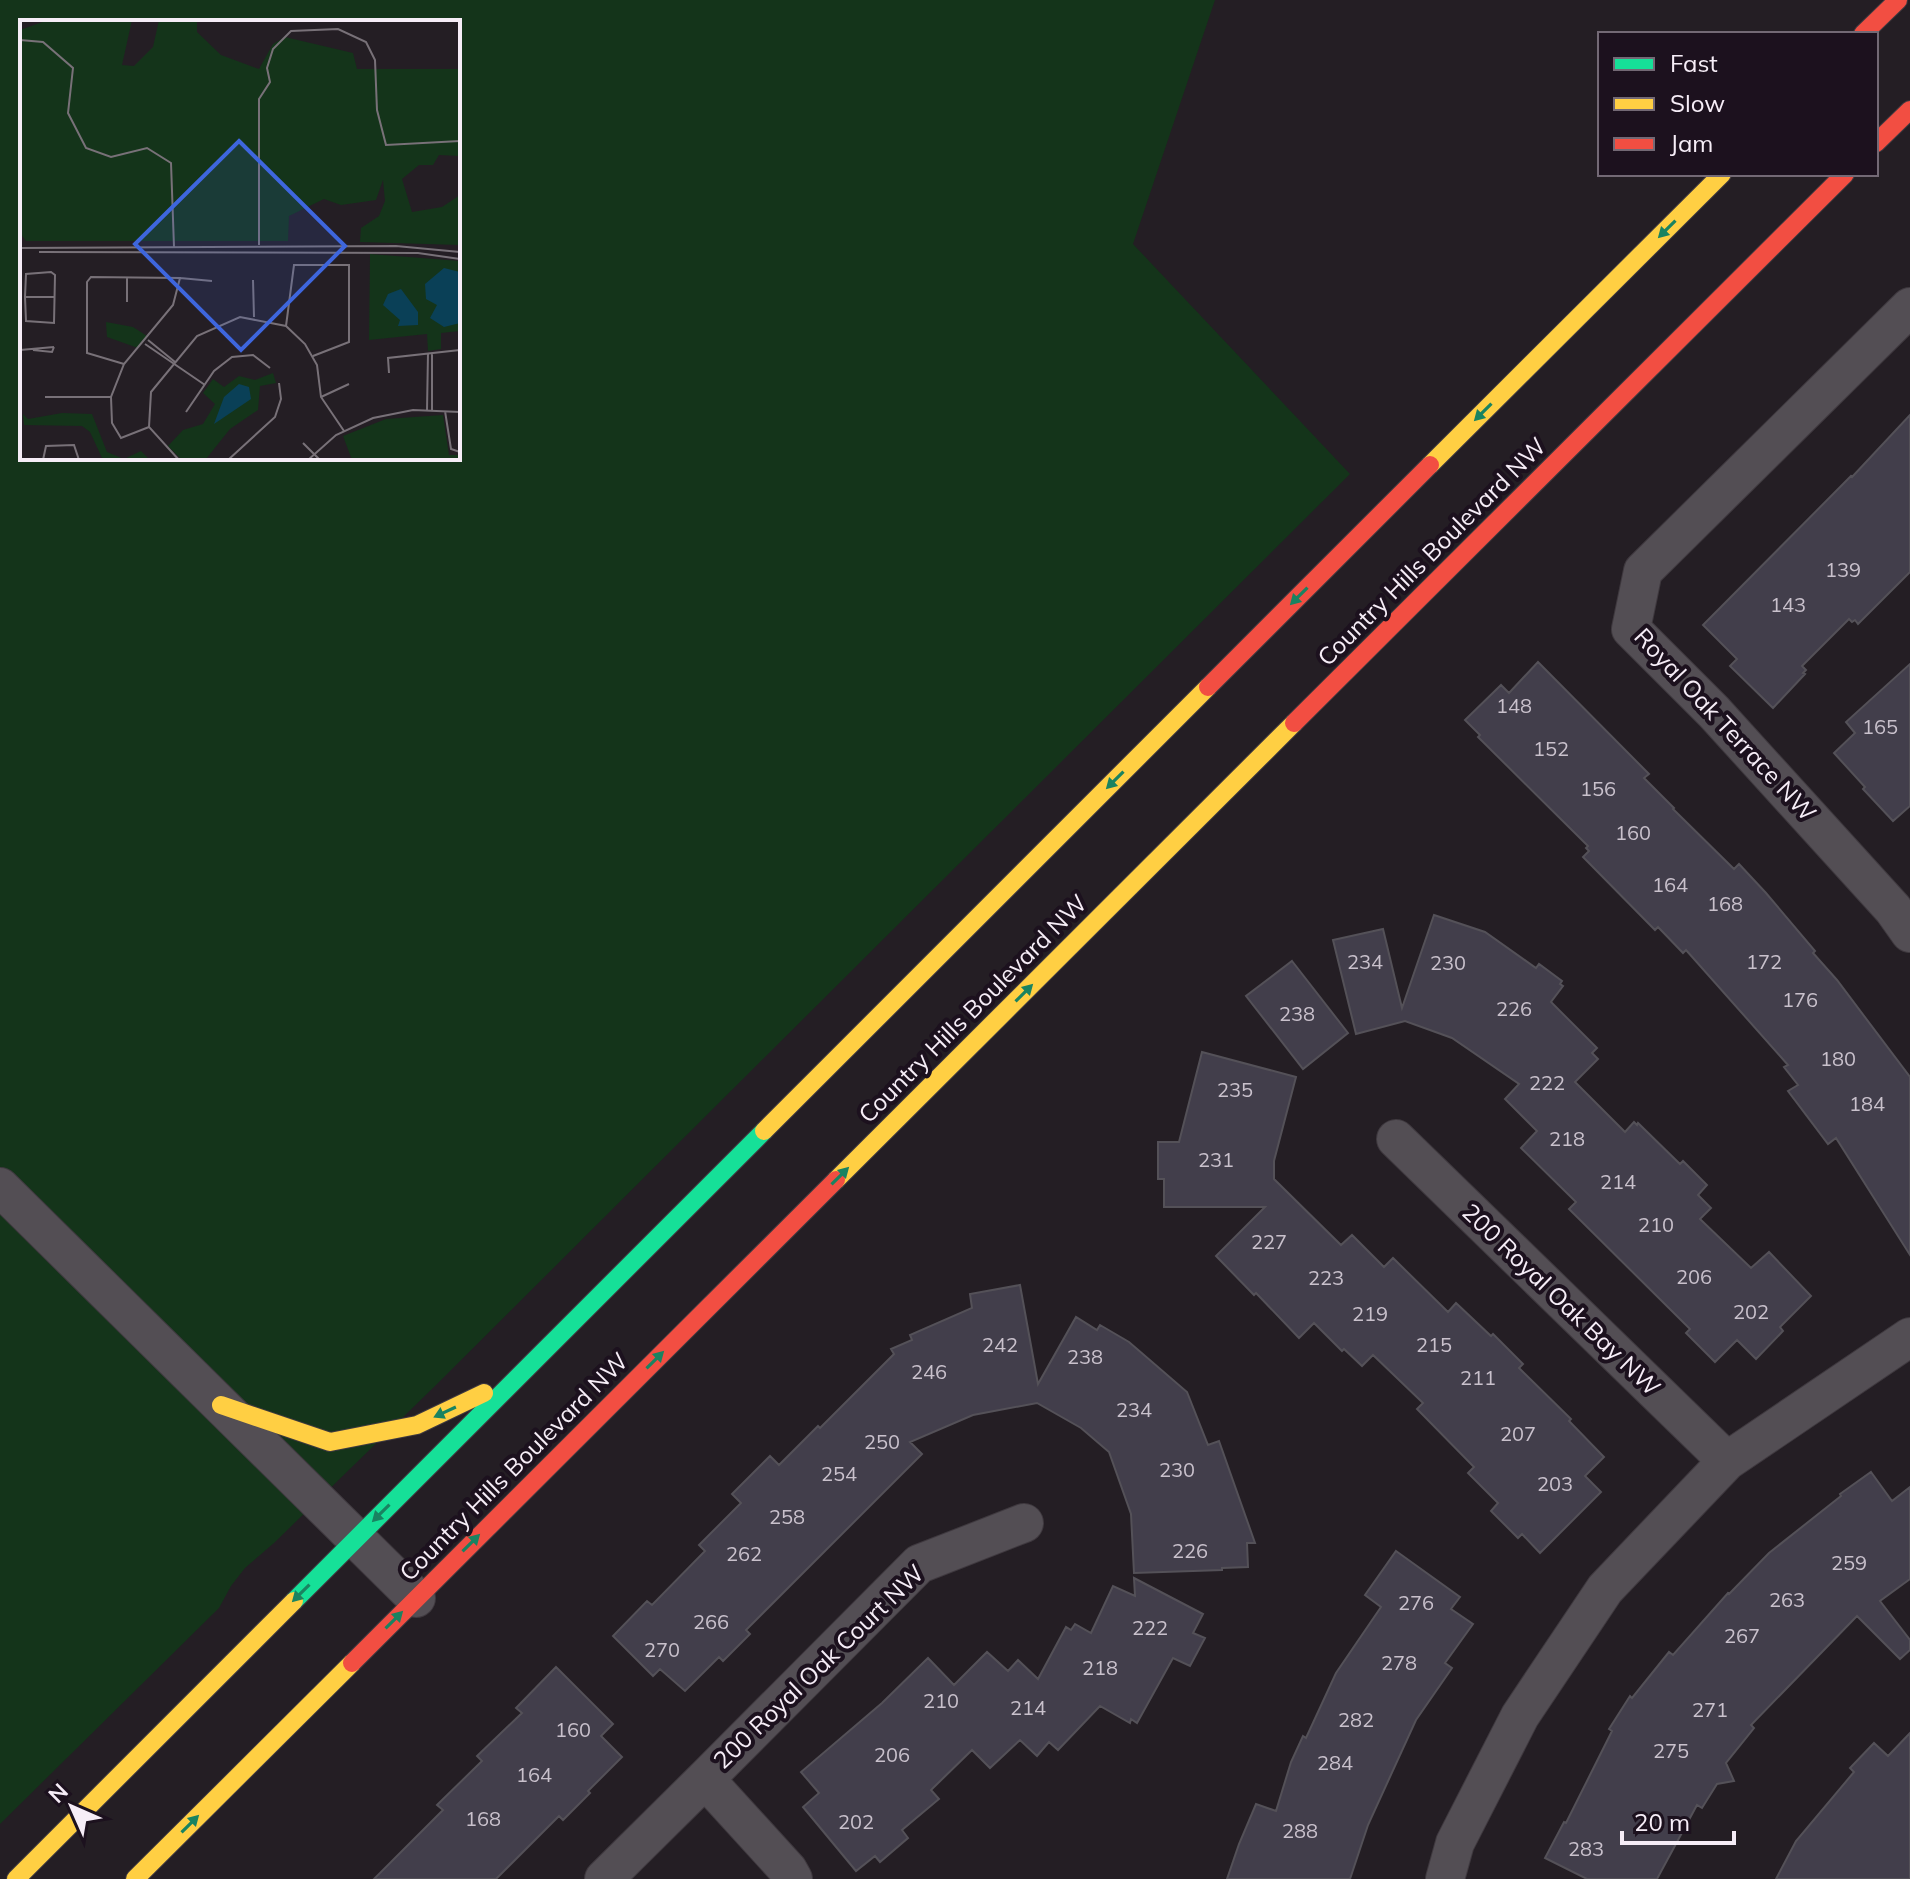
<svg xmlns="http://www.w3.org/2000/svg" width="1910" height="1879" viewBox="0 0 1910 1879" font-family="Mulish,sans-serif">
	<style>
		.green { fill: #14341a; fill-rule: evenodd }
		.building { fill: #423e4b; stroke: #545158; stroke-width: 2 }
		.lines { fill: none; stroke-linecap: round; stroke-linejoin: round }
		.street-casing { stroke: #3f393f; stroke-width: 40 }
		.fast-casing { stroke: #3f393f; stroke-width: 20 }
		.slow-casing { stroke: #3f393f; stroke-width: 20 }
		.jam-casing { stroke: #3f393f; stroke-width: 20 }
		.street { stroke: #534e54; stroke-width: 38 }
		.fast { stroke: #16e098; stroke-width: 18 }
		.slow { stroke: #ffcf43; stroke-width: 18 }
		.jam { stroke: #f24e42; stroke-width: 18 }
		.oneway { fill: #198361 }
		.labels { text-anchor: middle; stroke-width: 8; stroke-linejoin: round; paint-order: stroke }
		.number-label { font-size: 20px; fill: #c9c1cc }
		.street-label { font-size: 24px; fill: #f6edf7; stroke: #1c111e }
		.inset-road { fill: none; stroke: #787178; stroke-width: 2 }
		.view { fill: #3e66dd; fill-opacity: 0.15; stroke: #3e66dd; stroke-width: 4 }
		.inset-edge { fill: none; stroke: #f6edf7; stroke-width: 4 }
	</style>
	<rect width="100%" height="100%" fill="#241e24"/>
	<path class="green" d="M0,0h1215l-82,244 217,230 -916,913 -160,156 -29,25 -14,18 -12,22 -219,216zM22,22h436v436h-436z"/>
	<path class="building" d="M1910,415v157l-52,52 -3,-4 -3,2 -3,-3 -47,47 4,4 -3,3 2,1 -32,34 -43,-42 7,-7 -34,-34 148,-149 1,1z
		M1538,662l111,112 -5,4 30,30 -1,1 61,60 5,-5 27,29 49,58 -2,2 24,27 73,97v178l-74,-117 -8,6 -40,-53 10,-6 -14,-18 4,-2 -102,-115 -3,3 -25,-26 -3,3 -72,-73 6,-6 -3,-3 2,-2 -110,-109 2,-2 -15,-15 36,-35 8,8z
		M1910,664v142l-17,15 -30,-32 2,-2 -31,-34 21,-20 -9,-11z
		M1434,915l51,17 51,36 3,-4 23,17 -2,3 3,2 -12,16 46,46 -5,5 6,6 -23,23 50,50 9,-10 3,3 1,-2 42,41 3,-3 24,24 -9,10 13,13 -11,11 51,49 18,-16 42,44 -31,31 3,4 -27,28 -19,-19 -22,22 -29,-29 4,-4 -121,-120 7,-7 -55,-54 16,-17 -32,-32 14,-15 -67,-46 -47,-17 -49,13 -23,-94 50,-11 19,79z
		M1292,961l56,72 -45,36 -57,-73z
		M1202,1052l94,25 -22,84v18l67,66 11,-10 32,32 9,-9 55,54 8,-9 35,33 2,-2 30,30 -4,4 52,51 -2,2 35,36 -19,19 16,16 -61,61 -18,-19 -4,4 -27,-27 7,-8 -30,-30 6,-6 -57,-58 6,-6 -50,-48 -11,11 -18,-17 -2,2 -28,-28 -15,15 -43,-45 -2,2 -38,-39 49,-49h-101v-28h-6v-37h21z
		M1020,1285l18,99 38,-67 21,13 3,-5 29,17 58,50 21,53 11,-4 36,102h-8l1,24 -26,1v2l-88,3 -3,-59 -22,-62 -28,-24 -44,-25 -64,12 -63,27 12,12 -176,176 4,4 -27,27 -4,-4 -34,34 -25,-22 -7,7 -40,-40 34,-35 5,4 53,-54 -6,-6 42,-42 -9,-9 38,-38 9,9 39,-39 2,2 74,-74 -3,-5 21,-9 -2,-5 62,-27 -2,-14z
		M1871,1472l21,29 18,-14v92l-30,22 30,39v10l-10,9 -43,-43 -106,109 3,3 -28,35 8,18 -17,3 -15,24 -5,-3 -40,74h-70l-42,-21 19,-36 2,1 46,-92 -3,-2 21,-33 2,2 37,-46 4,3 55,-62 1,1 40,-41 72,-57 -1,-2z
		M1396,1551l64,46 -9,12 22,15 -28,39 7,5 -36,52 -48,105 -18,54h-123l12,-35 17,-40 20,7 15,-49 12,-26 3,2 30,-65 45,-66 -16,-12z
		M1134,1578l69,36 -10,19 12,5 -15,28 -17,-8 -36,65 -6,-4 -1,4 -30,-17 -42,44 -9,-8 -12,14 -17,-16 -30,28 -18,-18 -41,40 8,9 -37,31 6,8 -28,24 -5,-6 -19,15 -53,-64 16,-14 -18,-21 81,-69 46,-45 26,27 33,-33 21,19 10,-11 20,19 28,-52 5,3 4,-6 16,9 22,-47 22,10z
		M556,1667l57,57 -12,12 21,21 -34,34 2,2 -27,27 -4,-4 -63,63h-122l69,-69 -6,-5 45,-44 -5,-5 45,-43 -6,-5z
		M1910,1733v146h-134l20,-38 58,-69 -4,-4 24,-25 14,13z"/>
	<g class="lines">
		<defs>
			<path id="street" d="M1910,307l-267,264 -12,58 83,83 179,197 17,24
				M1396,1139l331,322
				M0,1187l416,411
				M705,1779l214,-215 105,-41
				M604,1879l101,-100 83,91 5,9
				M1445,1879l10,-36 65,-127 85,-127 122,-128 183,-124"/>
			<path id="fast" d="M294,1601l470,-470"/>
			<path id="slow" d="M1430,465l292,-291
				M764,1131l444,-444
				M836,1180l458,-457
				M221,1405l109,37 87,-17 67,-32
				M16,1879l278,-278
				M135,1879l217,-216"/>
			<path id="jam" d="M1863,34l35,-34
				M1876,143l34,-33
				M1208,687l222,-222
				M1294,723l551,-549
				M352,1663l484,-483"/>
		</defs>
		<use href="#street" class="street-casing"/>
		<use href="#fast" class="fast-casing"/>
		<use href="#slow" class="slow-casing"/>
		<use href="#jam" class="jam-casing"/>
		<use href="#street" class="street"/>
		<use href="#fast" class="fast"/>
		<use href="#slow" class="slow"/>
		<use href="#jam" class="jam"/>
	</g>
	<defs><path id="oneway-solid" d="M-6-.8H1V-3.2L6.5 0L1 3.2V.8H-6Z" transform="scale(2)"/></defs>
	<g class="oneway">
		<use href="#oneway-solid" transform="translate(1667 229) rotate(135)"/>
		<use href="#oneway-solid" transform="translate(1483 412) rotate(135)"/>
		<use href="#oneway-solid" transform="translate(1299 596) rotate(135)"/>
		<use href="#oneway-solid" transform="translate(1115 780) rotate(135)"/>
		<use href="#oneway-solid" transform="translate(1024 993) rotate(-45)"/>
		<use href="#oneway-solid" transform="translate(840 1176) rotate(-45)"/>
		<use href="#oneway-solid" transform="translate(655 1360) rotate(-45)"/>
		<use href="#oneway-solid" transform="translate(445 1412) rotate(155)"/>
		<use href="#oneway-solid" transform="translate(381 1513) rotate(135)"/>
		<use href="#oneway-solid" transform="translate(471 1543) rotate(-45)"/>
		<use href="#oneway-solid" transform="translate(301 1593) rotate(135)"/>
		<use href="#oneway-solid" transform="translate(394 1620) rotate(-45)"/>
		<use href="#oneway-solid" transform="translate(190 1824) rotate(-45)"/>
	</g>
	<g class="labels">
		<g class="number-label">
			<text x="1843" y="577">139</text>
			<text x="1788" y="612">143</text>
			<text x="1514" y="713">148</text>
			<text x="1880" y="734">165</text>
			<text x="1551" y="756">152</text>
			<text x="1598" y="796">156</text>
			<text x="1633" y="840">160</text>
			<text x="1670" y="892">164</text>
			<text x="1725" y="911">168</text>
			<text x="1365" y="969">234</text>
			<text x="1764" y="969">172</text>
			<text x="1448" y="970">230</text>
			<text x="1800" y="1007">176</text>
			<text x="1514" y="1016">226</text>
			<text x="1297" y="1021">238</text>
			<text x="1838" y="1066">180</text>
			<text x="1547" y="1090">222</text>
			<text x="1235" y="1097">235</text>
			<text x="1867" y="1111">184</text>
			<text x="1567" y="1146">218</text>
			<text x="1216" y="1167">231</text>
			<text x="1618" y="1189">214</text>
			<text x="1656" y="1232">210</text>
			<text x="1269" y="1249">227</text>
			<text x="1694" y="1284">206</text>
			<text x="1326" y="1285">223</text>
			<text x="1751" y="1319">202</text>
			<text x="1370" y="1321">219</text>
			<text x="1000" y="1352">242</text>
			<text x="1434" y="1352">215</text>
			<text x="1085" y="1364">238</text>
			<text x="929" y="1379">246</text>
			<text x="1478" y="1385">211</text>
			<text x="1134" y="1417">234</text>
			<text x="1518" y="1441">207</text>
			<text x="882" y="1449">250</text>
			<text x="1177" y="1477">230</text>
			<text x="839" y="1481">254</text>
			<text x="1555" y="1491">203</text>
			<text x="787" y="1524">258</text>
			<text x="1190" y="1558">226</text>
			<text x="744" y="1561">262</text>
			<text x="1849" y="1570">259</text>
			<text x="1787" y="1607">263</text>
			<text x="1416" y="1610">276</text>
			<text x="711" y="1629">266</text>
			<text x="1150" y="1635">222</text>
			<text x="1742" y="1643">267</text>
			<text x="662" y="1657">270</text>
			<text x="1399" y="1670">278</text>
			<text x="1100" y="1675">218</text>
			<text x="941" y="1708">210</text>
			<text x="1028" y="1715">214</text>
			<text x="1710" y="1717">271</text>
			<text x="1356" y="1727">282</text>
			<text x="573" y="1737">160</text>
			<text x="1671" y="1758">275</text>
			<text x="892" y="1762">206</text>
			<text x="1335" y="1770">284</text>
			<text x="534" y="1782">164</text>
			<text x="483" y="1826">168</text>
			<text x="856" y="1829">202</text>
			<text x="1300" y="1838">288</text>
			<text x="1586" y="1856">283</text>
		</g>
		<g class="street-label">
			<text transform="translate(1432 552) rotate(-45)" y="8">Country Hills Boulevard NW</text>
			<text transform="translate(1725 725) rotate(47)" y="8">Royal Oak Terrace NW</text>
			<text transform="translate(973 1009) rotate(-45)" y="8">Country Hills Boulevard NW</text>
			<text transform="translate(1561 1300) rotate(44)" y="8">200 Royal Oak Bay NW</text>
			<text transform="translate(514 1467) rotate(-45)" y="8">Country Hills Boulevard NW</text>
			<text transform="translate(819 1667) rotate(-44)" y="8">200 Royal Oak Court NW</text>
		</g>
	</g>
	<g transform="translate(20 20)">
		<rect width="440" height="440" fill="#241e24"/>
		<path d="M28,0h84l-10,45 12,1 19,-19 6,-27h38v12l24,23 38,14 14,-25 12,-7 68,16 4,16h103v87l-21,-1 -6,10h-14l-17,14 10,33 30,-5 18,-12v50l-100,-3 1,-14 18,-12 6,-15 -2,-21 -7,20 -35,5 -17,-6 -35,17 -1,25h-262l-6,-8v-203zM350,234l90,7v70l-19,2v16l-13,2 -1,-17 -58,6zM86,302l27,5 14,9 -9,12 -31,-11zM253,353l3,10 -16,3 -2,24 -28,19 -24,30 -24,1 -14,-14 15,-16 20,-6 12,-20 -12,-11 10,-14 11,8 15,-11 16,4zM42,393l30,1 15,38 17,7 17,-8 9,9h-47l-13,-28 -8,-6 -58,-1 -1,-11 5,5zM423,395l6,40h11v5h-108l-9,-24 43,-17z" fill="#14341a"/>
		<path d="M424,248l16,4v51l-16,4 -14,-9 7,-13 -11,-6 -1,-15zM381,269l17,23v13l-20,1 2,-6 -17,-15 5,-11zM219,364l10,3 2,12 -37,25 10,-27z" fill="#0a4057"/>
		<path class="inset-road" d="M0,20l23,2 30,26 -5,45 18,35 25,9 36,-9 24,15 3,84M239,225v-146l11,-17 -3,-14 6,-19 18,-18 47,-2 28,13 9,18 2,50 9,35 74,-4M0,228l376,-2 64,6M19,232l379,1 42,6M160,258l32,3M233,260l1,37M5,277l1,-23 25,-2 4,3 -1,48 -28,-2 -1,-24h30M107,282v-25M266,306l8,-61h55v77l-36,14M128,320l27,22M125,324l60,41M0,330l34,-3M13,330l19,2 2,-5M104,344l-37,-11v-71l4,-5 89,1 -7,27 -49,59 -13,33 1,26 9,15 28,-11M369,353l-1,-15 72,-8M25,377h66M301,377l28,-13M407,390l1,-57M412,391v-58M425,391l6,38 9,3M166,392l28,-41 18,-14 21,-2 17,13M283,423l17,17M23,440l3,-14 28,-1 5,15M159,440l-30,-33 2,-35 46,-56 43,-19 46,9 19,18 12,21 4,32 23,34M208,440l47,-43 6,-18 -2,-16M288,440l28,-25 37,-17 40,-8 47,2"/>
		<path class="view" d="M219,121l106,105 -104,104 -106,-106z"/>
		<rect width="440" height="440" class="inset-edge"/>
	</g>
	<rect x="1598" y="32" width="280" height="144" fill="#1c111e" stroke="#736975" stroke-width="2"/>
	<rect x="1614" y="58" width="40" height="12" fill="#16e098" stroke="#736975" stroke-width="2"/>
	<text x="1670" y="72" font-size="24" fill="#f6edf7">Fast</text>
	<rect x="1614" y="98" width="40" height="12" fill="#ffcf43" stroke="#736975" stroke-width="2"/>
	<text x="1670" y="112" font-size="24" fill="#f6edf7">Slow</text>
	<rect x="1614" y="138" width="40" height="12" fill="#f24e42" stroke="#736975" stroke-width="2"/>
	<text x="1670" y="152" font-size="24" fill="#f6edf7">Jam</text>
	<g transform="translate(72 1807) rotate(315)" stroke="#1c111e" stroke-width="6" paint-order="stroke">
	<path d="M0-6L14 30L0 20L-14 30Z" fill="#f6edf7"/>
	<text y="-12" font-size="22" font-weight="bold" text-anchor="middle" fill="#f6edf7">N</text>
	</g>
	<path d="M1622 1831v12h112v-12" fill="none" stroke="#f6edf7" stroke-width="4"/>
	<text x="1634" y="1831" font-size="24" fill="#f6edf7" stroke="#1c111e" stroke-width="6" paint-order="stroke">20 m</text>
</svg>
